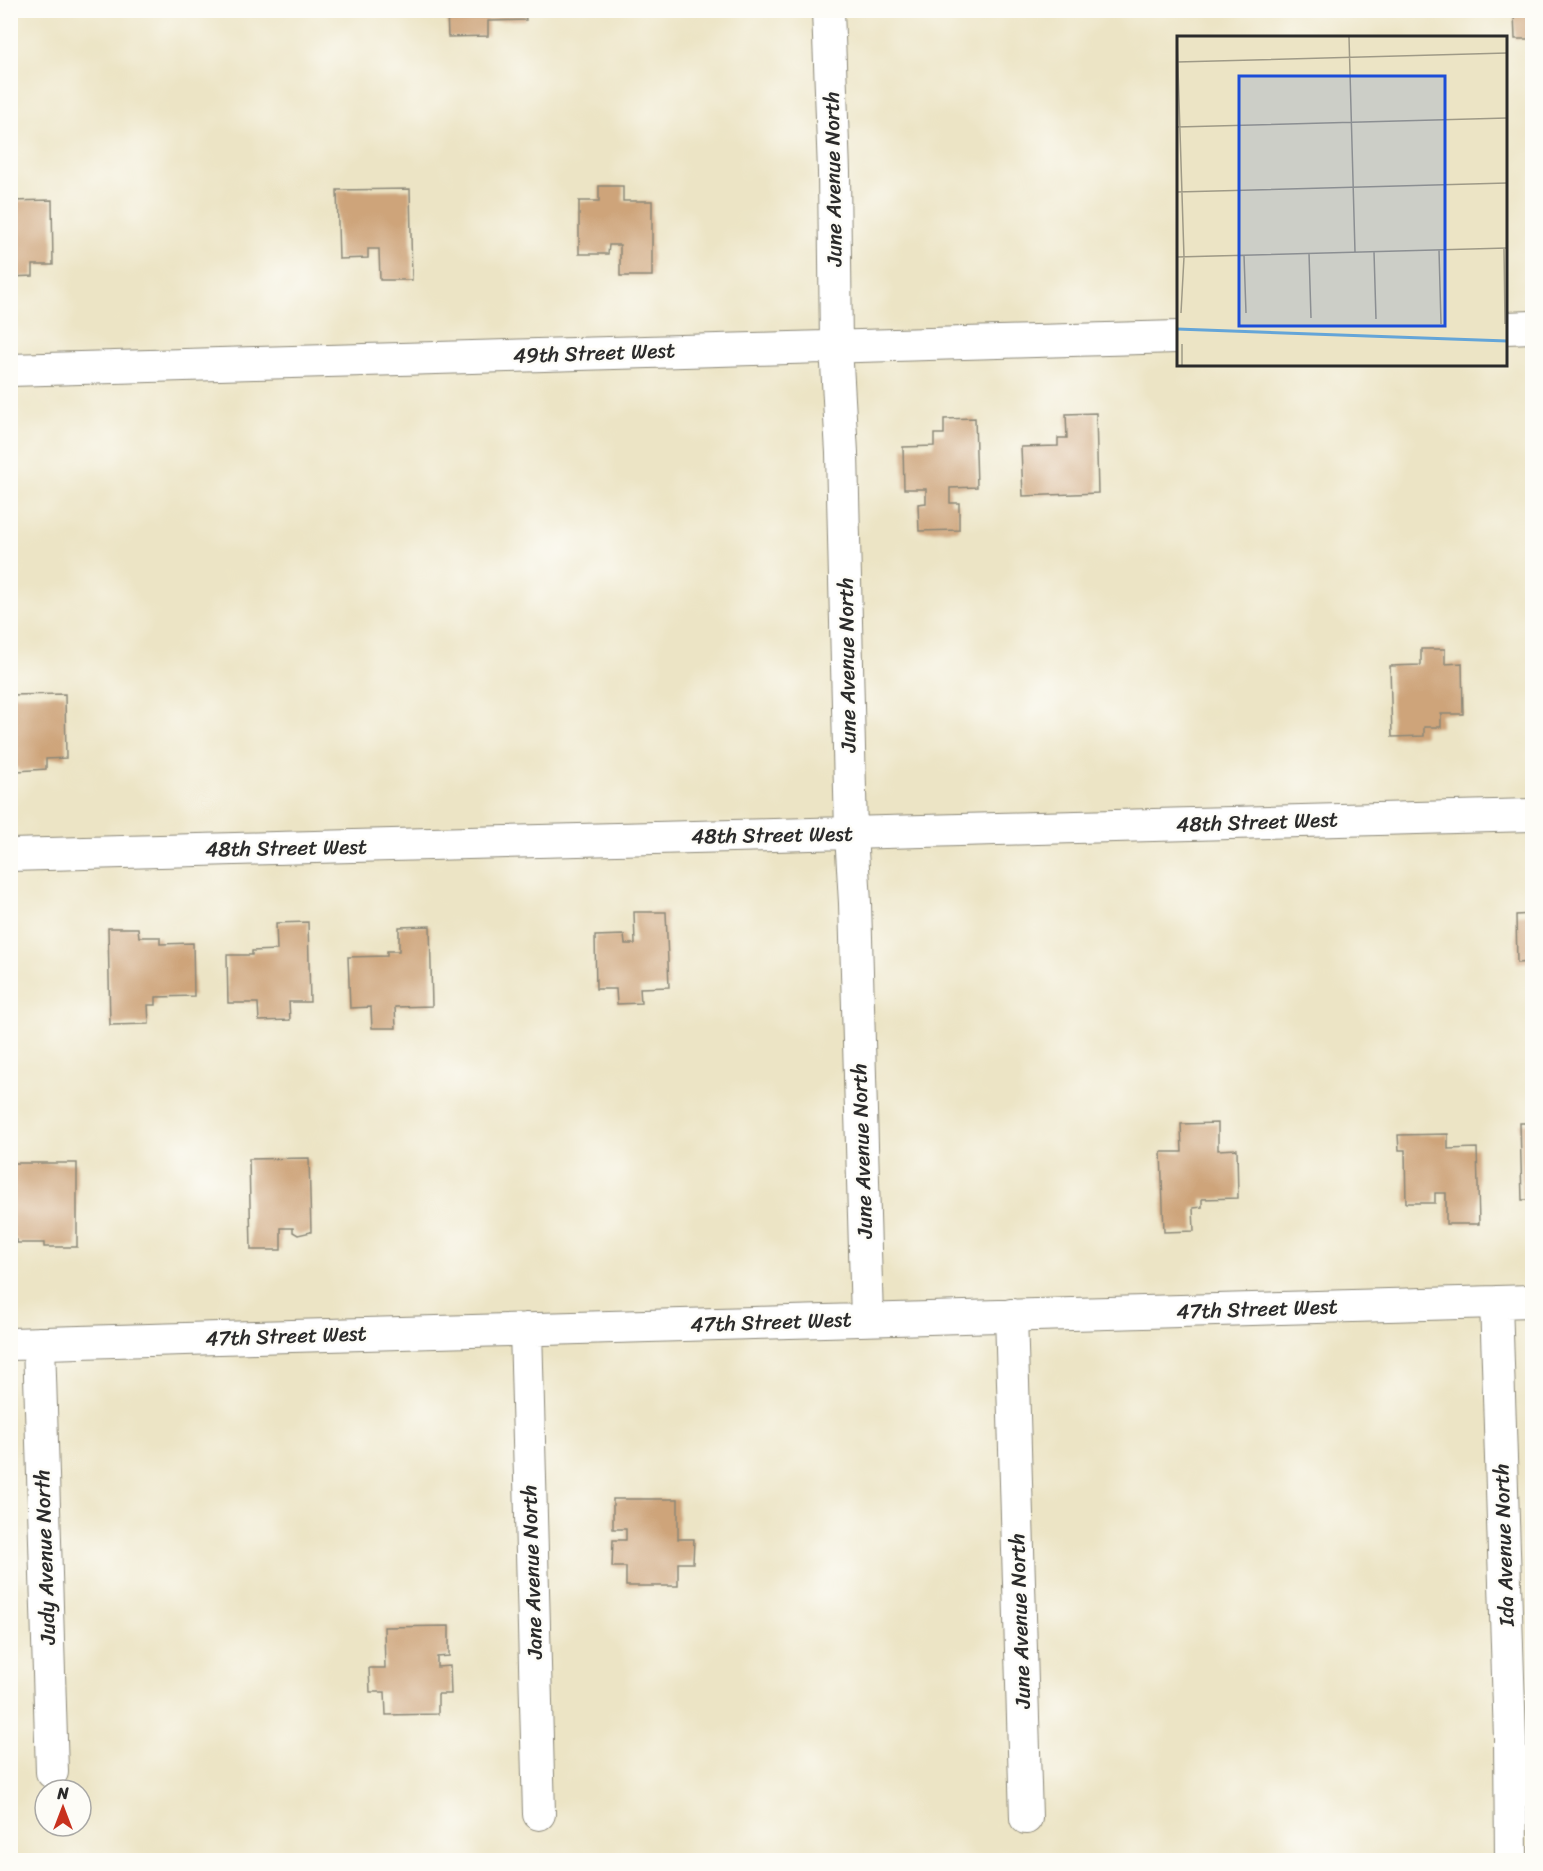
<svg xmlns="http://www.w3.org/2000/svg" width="1543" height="1871" viewBox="0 0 1543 1871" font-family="Sriracha,sans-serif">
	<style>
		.building { fill: #cea47a }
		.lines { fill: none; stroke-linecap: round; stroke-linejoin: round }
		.minor-casing { stroke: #8c8878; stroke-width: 34 }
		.minor { stroke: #fff; stroke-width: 32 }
		.labels { text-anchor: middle; stroke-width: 5; stroke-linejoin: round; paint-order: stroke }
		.street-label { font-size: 21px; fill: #2b2b2b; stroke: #fdfcf7 }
		.inset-river { fill: none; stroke: #64a5d8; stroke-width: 3 }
		.inset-road { fill: none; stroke: #9f9a87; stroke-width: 1.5 }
		.view { fill: #1d4ed8; fill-opacity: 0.15; stroke: #1d4ed8; stroke-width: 3 }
		.inset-edge { fill: none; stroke: #2b2b2b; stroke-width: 3 }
	</style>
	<rect width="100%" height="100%" fill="#fdfcf7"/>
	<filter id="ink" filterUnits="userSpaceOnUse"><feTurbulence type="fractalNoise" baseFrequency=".0167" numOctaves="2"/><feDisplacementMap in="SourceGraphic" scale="12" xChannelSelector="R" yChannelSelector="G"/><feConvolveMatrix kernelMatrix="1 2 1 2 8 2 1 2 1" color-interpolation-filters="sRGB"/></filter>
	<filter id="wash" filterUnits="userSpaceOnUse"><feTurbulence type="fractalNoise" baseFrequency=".008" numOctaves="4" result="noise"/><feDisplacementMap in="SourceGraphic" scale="24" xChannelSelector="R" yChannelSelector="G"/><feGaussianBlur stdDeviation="1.35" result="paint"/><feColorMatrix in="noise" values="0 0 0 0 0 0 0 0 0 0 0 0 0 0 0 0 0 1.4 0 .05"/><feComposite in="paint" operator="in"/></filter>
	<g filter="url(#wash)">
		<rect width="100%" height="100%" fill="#ece4c5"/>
		<g id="blocks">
			<path class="building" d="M447,10h78l1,10 -38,1v15l-40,1z
				M1486,10h46v29h-17l-1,-26h-28z
				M599,186h24v15h29v75h-32v-31h-11l-1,9h-29v-53h20z
				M410,189l2,91h-32l-1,-31h-11v9l-29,1 -2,-69z
				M52,200l1,65h-20v11l-23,1v-76z
				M1096,413l2,80 -75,3 -2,-49 37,-1v-8h9l-1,-24z
				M975,418l2,69 -27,1v15h9v27l-40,1 -1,-27 8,-1v-14h-22l-1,-42 31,-1v-12h10v-15z
				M1421,649h24v15l17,-1 1,51h-22v13h-17v9l-32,1 -2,-71 31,-1z
				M65,694l1,64 -20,1v10l-28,2v-3h-8v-73z
				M634,912h32l3,75 -29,1 1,15 -24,1 -1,-15h-20l-1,-53 29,-1 1,9h10z
				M1532,914v48l-15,1 -1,-48z
				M308,922l2,80h-21l1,18 -31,1 -1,-18h-30l-1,-48h25v-4l25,-1 -1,-27z
				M430,926l2,80 -37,1 1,21h-24l-1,-21 -21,1 -2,-51 39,-1v-5h12v-24z
				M108,928h30l1,9h21v7l33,-1 1,53 -38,1v8h-8l1,19 -39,1z
				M1218,1123v27l19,-1 1,49 -36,1v8l-9,1 1,23 -30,1 -3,-80h21l-1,-28z
				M1520,1123h12v77h-10z
				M1448,1134v15l29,-1 2,76h-33v-31h-11v10h-29l-1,-53h-6l-1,-15z
				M309,1158l2,74 -13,3 -5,-3v-4h-12v22h-30l-2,-91z
				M10,1163h67v84h-33v-4h-27v-3h-7z
				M613,1499h65v40h16l-1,24h-15v23h-52v-19h-14l1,-27h13v-11h-13z
				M449,1626v30l-12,1v10l13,-1 1,28h-13v20l-52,1 -1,-23h-15l-1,-24h16l-1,-41z"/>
		</g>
	</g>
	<g filter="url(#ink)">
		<use href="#blocks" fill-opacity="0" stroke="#8c8878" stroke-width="1.5"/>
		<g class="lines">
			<defs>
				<path id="minor" d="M828,10l6,162 2,174 6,107 9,380 4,70 12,416
					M1506,328l26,-1
					M10,370l1168,-33
					M10,855l1522,-40
					M1496,1302l14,437 1,120
					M1011,1315l15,503
					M526,1329l13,485
					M39,1343l13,429
					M10,1344l1522,-43"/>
			</defs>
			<use href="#minor" class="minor-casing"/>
			<use href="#minor" class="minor"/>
		</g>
	</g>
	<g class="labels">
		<g class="street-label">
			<text transform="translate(833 179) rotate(-91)" y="7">June Avenue North</text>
			<text transform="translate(594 353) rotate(-2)" y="7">49th Street West</text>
			<text transform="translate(847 665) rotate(-91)" y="7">June Avenue North</text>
			<text transform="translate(1257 822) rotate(-2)" y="7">48th Street West</text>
			<text transform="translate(772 835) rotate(-1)" y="7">48th Street West</text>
			<text transform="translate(286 848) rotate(-1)" y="7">48th Street West</text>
			<text transform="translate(862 1151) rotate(-92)" y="7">June Avenue North</text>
			<text transform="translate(1257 1309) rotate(-2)" y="7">47th Street West</text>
			<text transform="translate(771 1322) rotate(-2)" y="7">47th Street West</text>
			<text transform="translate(286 1336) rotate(-2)" y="7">47th Street West</text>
			<text transform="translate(1504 1545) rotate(-92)" y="7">Ida Avenue North</text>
			<text transform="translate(45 1557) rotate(-92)" y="7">Judy Avenue North</text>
			<text transform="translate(532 1572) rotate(-92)" y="7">Jane Avenue North</text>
			<text transform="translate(1020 1621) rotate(-92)" y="7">June Avenue North</text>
		</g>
	</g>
	<g transform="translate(1177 36)">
		<rect width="330" height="330" fill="#ece4c5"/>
		<path class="inset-river" d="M0,293l330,12"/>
		<path class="inset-road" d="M0,1l7,220 -3,56M172,1l6,215M0,26l330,-9M0,91l330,-9M0,156l330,-9M327,212l1,76M262,214l2,74M197,216l2,67M132,217l2,65M67,219l2,58M0,221l330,-9M5,329v-21"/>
		<path class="view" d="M62,40h206v250h-206z"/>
		<rect width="330" height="330" class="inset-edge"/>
	</g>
	<rect width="1543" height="1871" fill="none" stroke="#fdfcf7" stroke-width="36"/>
	<g transform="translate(63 1808)"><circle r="28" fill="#fdfcf7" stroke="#a9a8a5" stroke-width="1.5"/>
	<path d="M0-4.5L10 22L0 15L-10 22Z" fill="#c8321e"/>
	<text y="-9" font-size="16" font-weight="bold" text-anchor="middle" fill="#2b2b2b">N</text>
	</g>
</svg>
